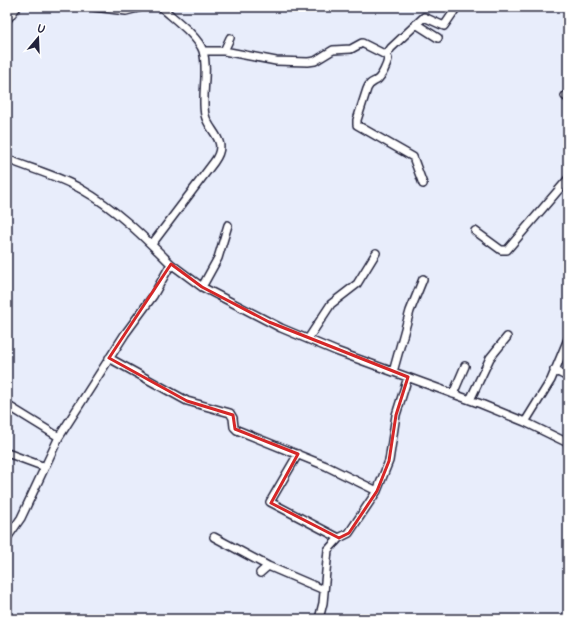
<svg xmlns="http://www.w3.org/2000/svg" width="575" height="626" viewBox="0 0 575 626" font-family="Pangolin,sans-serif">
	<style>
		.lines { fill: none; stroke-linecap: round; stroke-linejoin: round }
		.minor-casing { stroke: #22223b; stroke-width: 10 }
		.minor { stroke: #fff; stroke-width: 7 }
		.marked { fill: none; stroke: #d62828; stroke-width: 3; stroke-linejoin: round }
	</style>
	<rect width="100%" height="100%" fill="#e8edfb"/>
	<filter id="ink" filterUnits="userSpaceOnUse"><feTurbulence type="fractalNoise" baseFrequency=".025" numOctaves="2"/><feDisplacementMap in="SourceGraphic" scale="8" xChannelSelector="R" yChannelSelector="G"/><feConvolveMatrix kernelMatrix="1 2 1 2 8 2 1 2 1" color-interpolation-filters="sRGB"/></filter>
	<g filter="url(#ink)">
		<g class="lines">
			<defs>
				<path id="minor" d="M94,7l32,4 16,-4
					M7,20l10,-13
					M416,24l22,14
					M203,51h21l52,10 32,1 7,-1 18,-11 18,-1 11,-6 24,12 5,-7 33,-31 20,9 13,-19
					M224,51l6,-13
					M386,55l2,4c-1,6 -6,17 -11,21 -5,3 -8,3 -10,9l-10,31v5l56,32 10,27
					M565,96l3,2
					M7,159c24,10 52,17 74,30 34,19 63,48 90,75l-18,32 -28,38 -66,103 -38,81 -14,20
					M475,231l26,19h6l61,-71
					M152,244l62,-82c16,-22 -5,-29 -9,-47 -4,-20 4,-44 -2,-64 -5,-15 -30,-33 -42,-44
					M171,264l31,23 79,41 55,23 145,53 44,18 43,21
					M202,287l16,-29 10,-33
					M308,339l23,-35 26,-20 19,-31
					M109,358l78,43 43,12 3,5 1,9 3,3 89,36 51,25
					M554,370l14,7
					M393,372l17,-61 13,-32
					M453,394l12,-28
					M470,400l20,-42 17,-21
					M7,405l52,32
					M525,422l26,-42 17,-41
					M7,453l38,14
					M298,454l-28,48 69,36
					M214,537l54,29
					M260,573l8,-7 56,24
					M319,619l4,-16 5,-53 11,-12 10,-5 28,-42 12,-30 7,-46 12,-38"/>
			</defs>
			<use href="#minor" class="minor-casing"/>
			<use href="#minor" class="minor"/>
		</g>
	</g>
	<path class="marked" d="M171,264l31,23 67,35 139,55 -12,38 -7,46 -12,30 -28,42 -10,5 -68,-35 27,-49 -63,-25 -2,-14 -46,-14 -78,-43z"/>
	<rect width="575" height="626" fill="none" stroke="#fff" stroke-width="24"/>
	<rect x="12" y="12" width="551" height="602" fill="none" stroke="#22223b" stroke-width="1.5" filter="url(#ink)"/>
	<g transform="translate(38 38) rotate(19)" stroke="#ffffff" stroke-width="3" paint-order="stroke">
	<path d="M0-3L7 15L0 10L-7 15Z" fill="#22223b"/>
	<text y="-6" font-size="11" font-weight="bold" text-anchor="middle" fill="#22223b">U</text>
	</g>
</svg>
